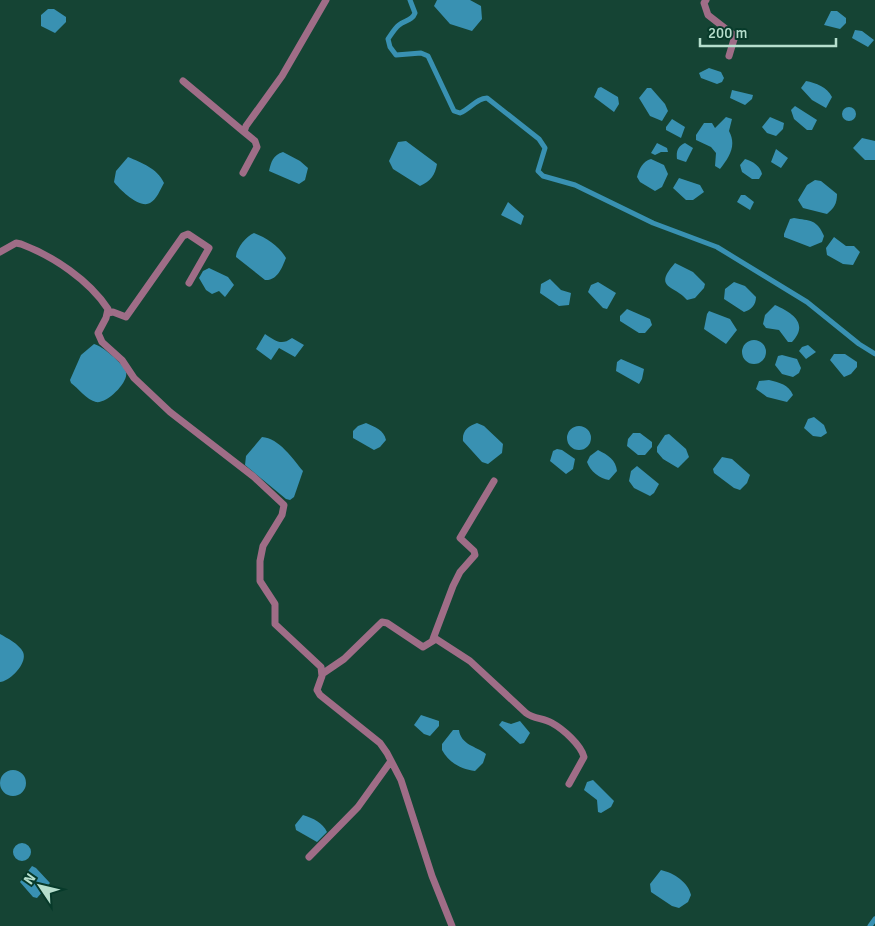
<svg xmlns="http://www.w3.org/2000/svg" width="875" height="926" viewBox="0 0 875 926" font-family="Signika,sans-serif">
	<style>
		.water { fill: #3991b2 }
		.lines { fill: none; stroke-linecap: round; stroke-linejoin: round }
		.canal { stroke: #3991b2; stroke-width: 5 }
		.minor { stroke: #9f6d87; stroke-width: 7 }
	</style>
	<rect width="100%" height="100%" fill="#154434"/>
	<path class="water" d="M437,0h33l11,6 1,13 -10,12 -22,-7 -16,-18z
		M48,9h6l12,8v5l-11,11 -14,-7v-11z
		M831,11h6l9,7v5l-6,6 -16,-4z
		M855,30l7,1 12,9 -6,7 -16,-9z
		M709,68l12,4 3,6 -2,4 -5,2 -16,-6 -2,-5z
		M806,81c10,2 21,6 26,16l-6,11 -14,-8 -11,-12z
		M601,87l17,10 1,7 -5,8 -20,-15 4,-9z
		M647,88h4l14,16 3,7 -6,10 -12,-5 -11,-18z
		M732,90l21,5 -1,4 -7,6 -15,-7z
		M795,106l22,14 -5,10h-5l-13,-11 -3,-9z
		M842 114a7 7 0 1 1 14 0a7 7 0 1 1-14 0Z
		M726,117l6,2 -3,12c8,15 0,26 -9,38l-5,-3 1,-13 -5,-6 -15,-7v-5l8,-12h8l3,5z
		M770,117l14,6 -1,6 -7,7 -9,-3 -5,-6z
		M672,119l13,8 -4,11 -15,-8v-3z
		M862,138l13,3v19h-10l-12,-12z
		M406,141l31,23c-2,11 -6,17 -17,22l-27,-17 -4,-8 9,-19z
		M657,143l10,5 1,4h-7l-6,3 -4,-2z
		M685,143l8,5 -7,14 -9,-3c-1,-8 1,-13 8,-16z
		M776,149l12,9 -7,10 -10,-6z
		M283,152l17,9 8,7 -3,12 -6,4 -30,-13c2,-9 4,-16 14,-19z
		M128,157c14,6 29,11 36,26 -4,7 -7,16 -14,20 -10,6 -30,-13 -36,-21l2,-11z
		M651,159l13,6 4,9 -6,13 -7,4 -15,-9 -3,-5c2,-8 6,-16 14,-18z
		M745,159c8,2 16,8 17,15l-3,5h-7l-10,-7 -2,-7z
		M679,178l21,7 4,7 -11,8h-7l-13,-12z
		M815,180l6,1 16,13c0,10 -3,14 -10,20l-24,-6 -5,-8 9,-15z
		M741,195h4l9,7 -4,8 -13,-8z
		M508,202l16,14 -3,9 -20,-10z
		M794,218c16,3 23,1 30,18l-2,6 -12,5 -26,-10v-3l6,-15z
		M254,233c13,5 25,13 32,25 -4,10 -9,23 -21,22l-29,-23c0,-8 10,-21 18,-24z
		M834,237l12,9h8l6,6 -7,13 -10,-1 -16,-9 -1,-7z
		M675,263l18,9 12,12 -1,4 -9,10 -8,2c-12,-15 -35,-11 -12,-37z
		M209,268l19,9 6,8 -9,12 -6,-6 -7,3 -6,-4 -7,-12 4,-7z
		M550,279l11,11 10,3 -2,12 -10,1 -19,-13 1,-9z
		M598,282l18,11 -9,16 -4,-1 -15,-16 3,-7z
		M734,282l11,4 11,11c0,8 -5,13 -12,15l-20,-13 1,-10z
		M775,305c18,8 34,19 17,37h-4l-9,-12 -13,-2 -3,-4 2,-9z
		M627,309l23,10 2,6 -7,8h-6l-19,-12v-5z
		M709,311l21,8 7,11 -11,14 -22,-15 3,-15z
		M265,334c11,7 16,12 27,4l12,7 -9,12 -16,-9 -8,12 -15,-11z
		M742 352a12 12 0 1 1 24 0a12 12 0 1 1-24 0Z
		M94,344c7,1 30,20 32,28 3,10 -19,32 -30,30 -9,-2 -18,-14 -25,-19l-1,-3 11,-25z
		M808,345l8,7 -10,7 -7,-8 3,-4z
		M834,354h11l12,8v5l-6,7 -7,3 -14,-17z
		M782,355l15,4 4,9 -2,5 -6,4 -11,-3 -7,-9 3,-9z
		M621,359l23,10 -2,10 -3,5 -23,-13 1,-9z
		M769,380c11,3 19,4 24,15l-6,7 -20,-5 -11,-8 3,-8z
		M814,417l10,8 3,8 -6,4 -8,-1 -9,-8 4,-9z
		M366,423c9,4 18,7 20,17l-6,7 -6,3 -21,-12v-7l5,-5z
		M477,423l7,3 19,18 -1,9 -14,11 -6,-2 -19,-21c-1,-10 5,-15 14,-18z
		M567 438a12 12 0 1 1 24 0a12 12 0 1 1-24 0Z
		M633,433h7l12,9v5l-7,8h-7l-11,-9 1,-7z
		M669,434l17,15 3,8 -11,11 -15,-9 -6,-7v-5l8,-12z
		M262,437c17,1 31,22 41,34l-9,26 -4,3 -4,-1 -41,-34 1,-9z
		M557,449l5,1 13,9 -2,10 -7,5 -16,-13 3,-10z
		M598,450c10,5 18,10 19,21l-8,9c-9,-1 -19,-9 -22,-18l3,-6z
		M722,457l10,2 18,16 -3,8 -7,7 -6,-2 -20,-15 -1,-4z
		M637,466l22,18 -5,9 -4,3 -16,-8 -5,-7 2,-10z
		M0,634c7,4 19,10 23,18 5,11 -13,29 -23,30z
		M421,715l18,6v5l-9,10 -6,-2 -10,-9z
		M502,721l9,3 9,-3 10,12 -6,10 -4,1 -21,-19z
		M453,730h6c2,15 17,16 27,24l-3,9 -8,8c-14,-2 -26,-8 -33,-21v-6z
		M0 783a13 13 0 1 1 26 0a13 13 0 1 1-26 0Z
		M593,780l21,21 -3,6 -10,6 -3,-1 -1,-12 -13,-10 3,-8z
		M303,815c10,3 20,8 24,17l-10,10 -21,-12 -1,-5z
		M13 852a9 9 0 1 1 18 0a9 9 0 1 1-18 0Z
		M32,866l4,2 14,15 -13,15 -4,-1 -13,-15z
		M661,870c13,3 27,12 30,25l-3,7 -9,6 -7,-2 -21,-14 -1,-8z"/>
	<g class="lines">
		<path class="canal" d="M410,0l5,13c-3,8 -10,7 -16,12 -5,4 -8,10 -11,14l2,8 6,8 25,-2 7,3 26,55 6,2c10,-4 17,-15 27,-15l52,41 6,9 -7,23 5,5 32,9 78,38 64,24 90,55 52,42 16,10
			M870,926l5,-7"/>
		<path class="minor" d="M706,0l-2,3 4,12 27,21 -6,20
			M183,81l61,51
			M243,173l14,-26 -2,-6 -11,-9 2,-6 36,-50 44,-76
			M0,252l16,-9 5,1c32,12 68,36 87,65l-2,9 -8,15 4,9 20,18 12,18 36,34 84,65 30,28 -2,10 -19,31 -3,15v20l15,23v20l46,43 1,9 -5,14 3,5 60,48 7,10 14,27 31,96 20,50
			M108,313l5,-1 13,5 57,-81 5,-2 21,14 -20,35
			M433,639l20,-53 7,-14 15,-17 -1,-4 -14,-13 34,-57
			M322,674l22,-15 38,-37 5,1 36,24 13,-8 34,22 56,52c8,6 17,5 26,10 11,6 29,22 32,34l-15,27
			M309,857l49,-50 33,-46"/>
	</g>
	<g transform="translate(40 886) rotate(305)" stroke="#073a2a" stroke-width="4" paint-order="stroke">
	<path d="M0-4L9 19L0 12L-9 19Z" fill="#b6dfcd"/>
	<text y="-8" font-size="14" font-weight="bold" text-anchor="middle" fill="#b6dfcd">N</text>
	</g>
	<path d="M700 38v8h136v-8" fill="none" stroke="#b6dfcd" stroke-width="2.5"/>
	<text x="708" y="38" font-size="15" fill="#b6dfcd" stroke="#073a2a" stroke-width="4" paint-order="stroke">200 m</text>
</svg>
